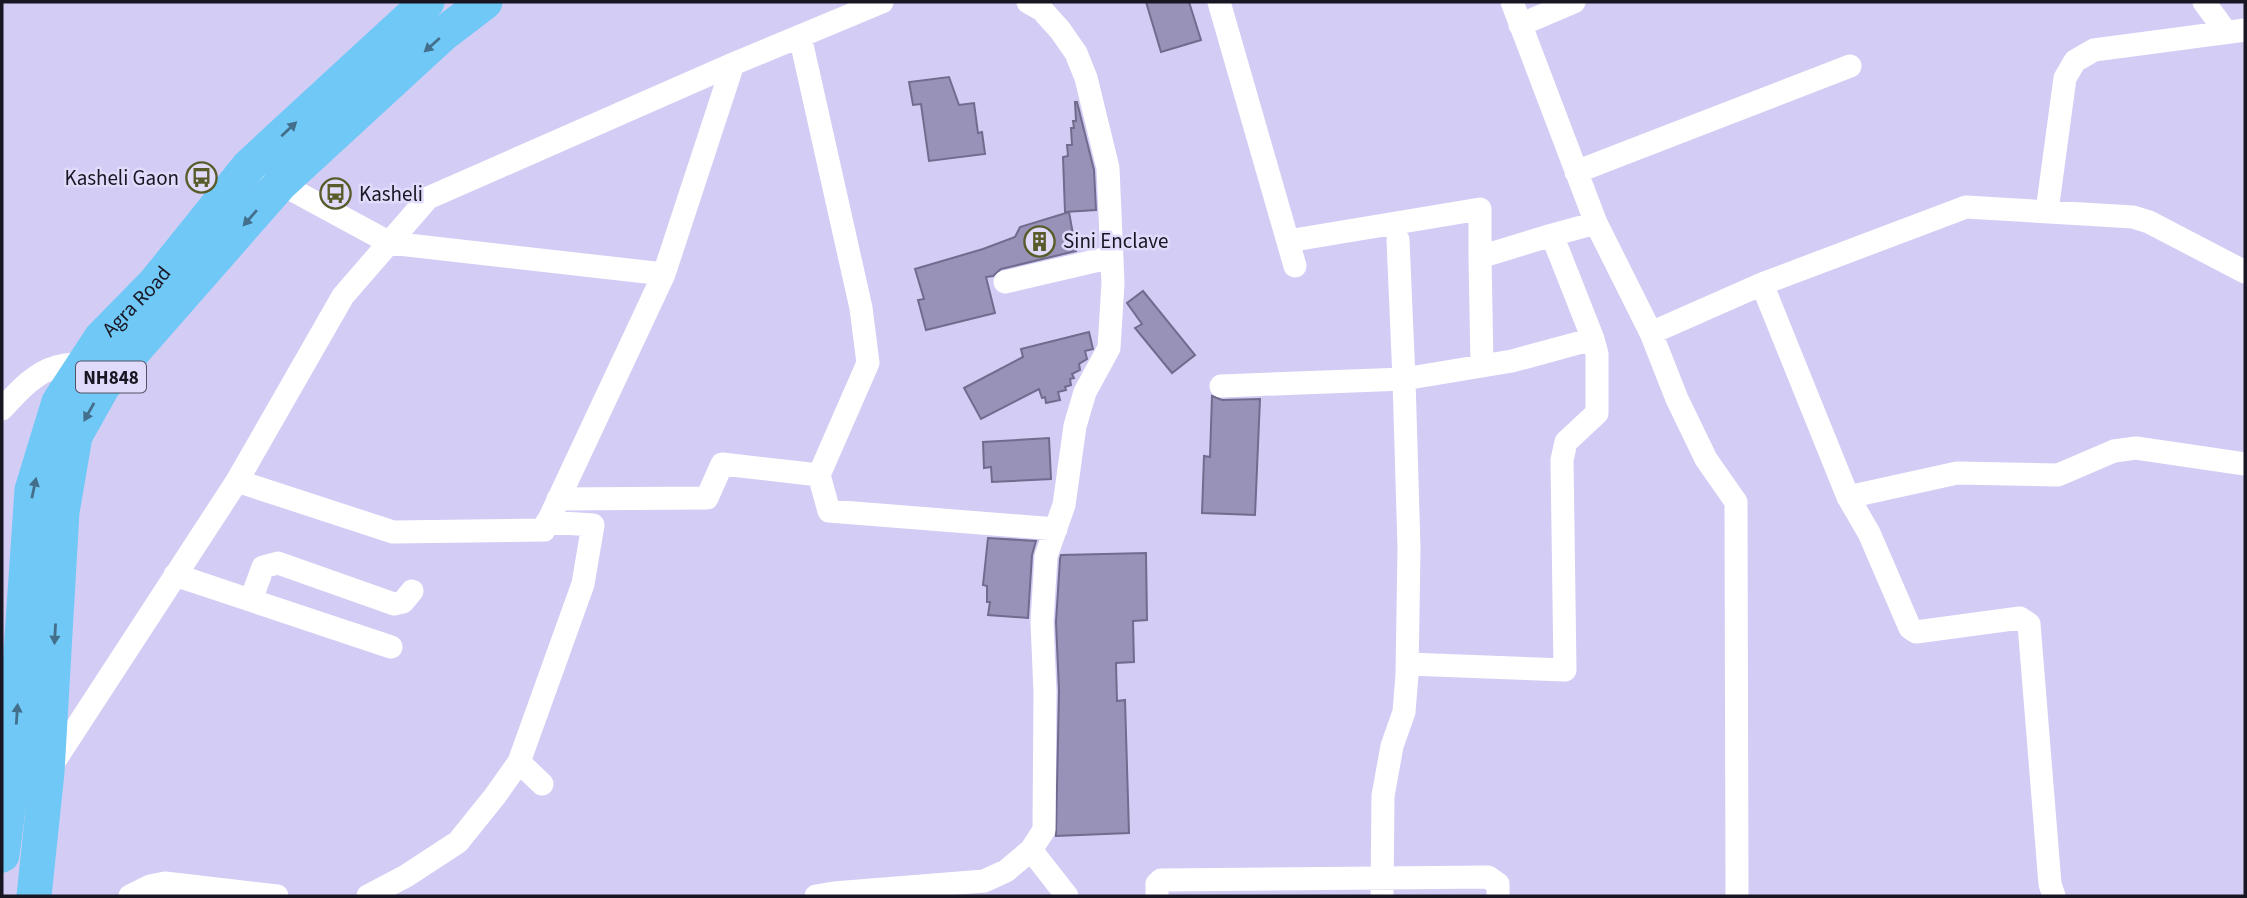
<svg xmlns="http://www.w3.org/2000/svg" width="2247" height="898" viewBox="0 0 2247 898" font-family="'Source Sans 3',sans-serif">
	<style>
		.building { fill: #9892b8; stroke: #716b8e; stroke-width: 2 }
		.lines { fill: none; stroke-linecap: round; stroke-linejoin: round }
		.minor { stroke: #fff; stroke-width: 23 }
		.highway { stroke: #6fc8f5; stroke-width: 35 }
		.oneway { fill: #446f8c }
		.labels { text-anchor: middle; stroke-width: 5; stroke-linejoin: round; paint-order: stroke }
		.shield { fill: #e0dbfb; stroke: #555164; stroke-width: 2 }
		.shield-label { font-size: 19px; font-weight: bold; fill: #191624 }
		.poi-label { font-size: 21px; fill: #191624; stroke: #e0dbfb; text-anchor: start }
		.street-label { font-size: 21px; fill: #191624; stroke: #e0dbfb }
	</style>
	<rect width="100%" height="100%" fill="#d3cdf5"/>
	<path class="building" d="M1146,2h43l12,38 -40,12z
		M949,77l10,28 15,-2 4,30 4,-1 3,22 -56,7 -8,-57 -8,1 -4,-23z
		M1075,102h2l17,68 2,40 -31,2 -2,-55 5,-1 -1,-11h5l-1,-17h3l-1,-7h3z
		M1069,212l7,39 -75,18 -8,7 -7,1 9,36 -69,17 -8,-30 6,-1 -9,-30 68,-20 32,-12 5,-10z
		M1143,291l52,64 -23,18 -37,-45 7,-4 -15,-21z
		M1089,332l4,17 -8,2 2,8 -8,5 1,6 -8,4 2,4 -4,1 1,6 -6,2 1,3 -8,2 2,8 -14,3 -1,-6 -3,1 -3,-9 -58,30 -17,-31 59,-31 -2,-8z
		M1212,396l10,4 38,-1 -5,116 -53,-2 2,-57 6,1z
		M1049,438l2,41 -59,3 -1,-15 -7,1 -1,-26z
		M988,538l48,3 -4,14 -4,63 -40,-3 2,-13h-3v-16l-4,-1z
		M1146,553l1,67 -14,1 1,41 -18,1 1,38 8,-1 4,133 -73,3 3,-145 -3,-69 4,-63 1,-4z"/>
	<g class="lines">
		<path class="minor" d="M1219,2l76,264
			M1512,2l84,221 55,110 26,66 29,60 30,43 1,394
			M2204,2l22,30
			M1520,25l54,-23
			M800,36l61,272 7,55 -49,112 10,36 227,18
			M1576,172l274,-106
			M272,179l118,64 274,31
			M2047,211l18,-133 10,-17 19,-11 151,-20
			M1288,241l192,-32v48
			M1005,282l107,-25
			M1762,284l204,-77 167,10 16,5 96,50
			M1651,333l111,-49 86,213 21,36 41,95 6,4 104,-14 9,6 21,260 4,12
			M1593,339l-41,-104 44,-12
			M1482,366l-2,-109 72,-22
			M1221,386l183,-7 108,-18 81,-22 4,15v59l-31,29 -4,18 3,210 -157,-6
			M2,409c15,-16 32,-36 54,-42 9,-3 19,-3 29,-4
			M237,481l156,51 151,-2 120,-256 69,-210
			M1848,497l109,-24 101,2 56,-24 22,-3 109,16
			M558,499l149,-1 15,-34 97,11
			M175,575l216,72
			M251,600l12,-33 15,-4 116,41 9,-2 9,-11
			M519,762l23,22
			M50,768l187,-287 106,-185 85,-98 305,-134 149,-62
			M1031,850l36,46
			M130,896l20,-10 15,-3 112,13
			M368,896l38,-20 52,-34 37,-46 24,-34 64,-178 10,-59 -46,-3
			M816,896l18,-3 150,-12 22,-10 25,-21 13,-20 1,-138 -3,-70 4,-66 18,-51 11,-79 10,-34 24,-44 4,-65 -5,-115 -22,-90 -10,-25 -16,-23 -18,-20 -14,-8
			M1157,896v-12l4,-4 327,-3 10,7v12
			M1382,896l1,-100 9,-50 12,-34 3,-37 2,-127 -5,-169 -6,-139"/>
		<g class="highway">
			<path id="s1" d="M2,855l11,-85 19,-280 27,-88 42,-64 54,-55 94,-117 178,-164"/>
			<path d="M34,896l13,-124 15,-260 13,-76 28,-50 178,-203 162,-149 42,-32"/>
		</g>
	</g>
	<defs><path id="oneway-solid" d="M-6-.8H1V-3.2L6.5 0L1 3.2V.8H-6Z" transform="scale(1.75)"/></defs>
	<g class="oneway">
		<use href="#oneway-solid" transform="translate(432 45) rotate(138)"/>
		<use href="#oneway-solid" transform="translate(289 129) rotate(-43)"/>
		<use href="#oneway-solid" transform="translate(250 218) rotate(131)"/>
		<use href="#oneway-solid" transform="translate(89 412) rotate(119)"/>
		<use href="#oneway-solid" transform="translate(34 488) rotate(-78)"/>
		<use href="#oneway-solid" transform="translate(55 634) rotate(93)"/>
		<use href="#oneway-solid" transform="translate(17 714) rotate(-86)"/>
	</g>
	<defs>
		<symbol id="bus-ring" viewBox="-11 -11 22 22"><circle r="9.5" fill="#e0dbfb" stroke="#595c2a" stroke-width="1.5"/><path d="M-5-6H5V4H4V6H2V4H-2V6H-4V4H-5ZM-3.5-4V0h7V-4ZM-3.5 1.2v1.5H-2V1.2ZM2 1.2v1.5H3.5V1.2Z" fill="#595c2a"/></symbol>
		<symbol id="building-ring" viewBox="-11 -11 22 22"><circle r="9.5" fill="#e0dbfb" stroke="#595c2a" stroke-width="1.5"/><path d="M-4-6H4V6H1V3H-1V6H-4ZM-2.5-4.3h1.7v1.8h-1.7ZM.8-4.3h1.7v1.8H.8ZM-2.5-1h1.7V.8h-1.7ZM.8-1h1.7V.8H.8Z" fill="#595c2a"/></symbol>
	</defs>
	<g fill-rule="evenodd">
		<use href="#bus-ring" x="184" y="160" width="35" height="35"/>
		<use href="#bus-ring" x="318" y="176" width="35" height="35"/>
		<use href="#building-ring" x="1022" y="224" width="35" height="35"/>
	</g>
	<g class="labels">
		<rect class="shield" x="76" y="361.5" width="70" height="31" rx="5"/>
		<g class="shield-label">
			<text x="111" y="384">NH848</text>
		</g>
		<g class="poi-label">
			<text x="179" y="185" text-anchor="end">Kasheli Gaon</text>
			<text x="359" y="201">Kasheli</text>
			<text x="1063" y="248">Sini Enclave</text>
		</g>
		<g class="street-label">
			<text dy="7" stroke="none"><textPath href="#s1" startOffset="586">Agra Road</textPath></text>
		</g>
	</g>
	<rect width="2247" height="898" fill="none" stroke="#191624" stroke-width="7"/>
</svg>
